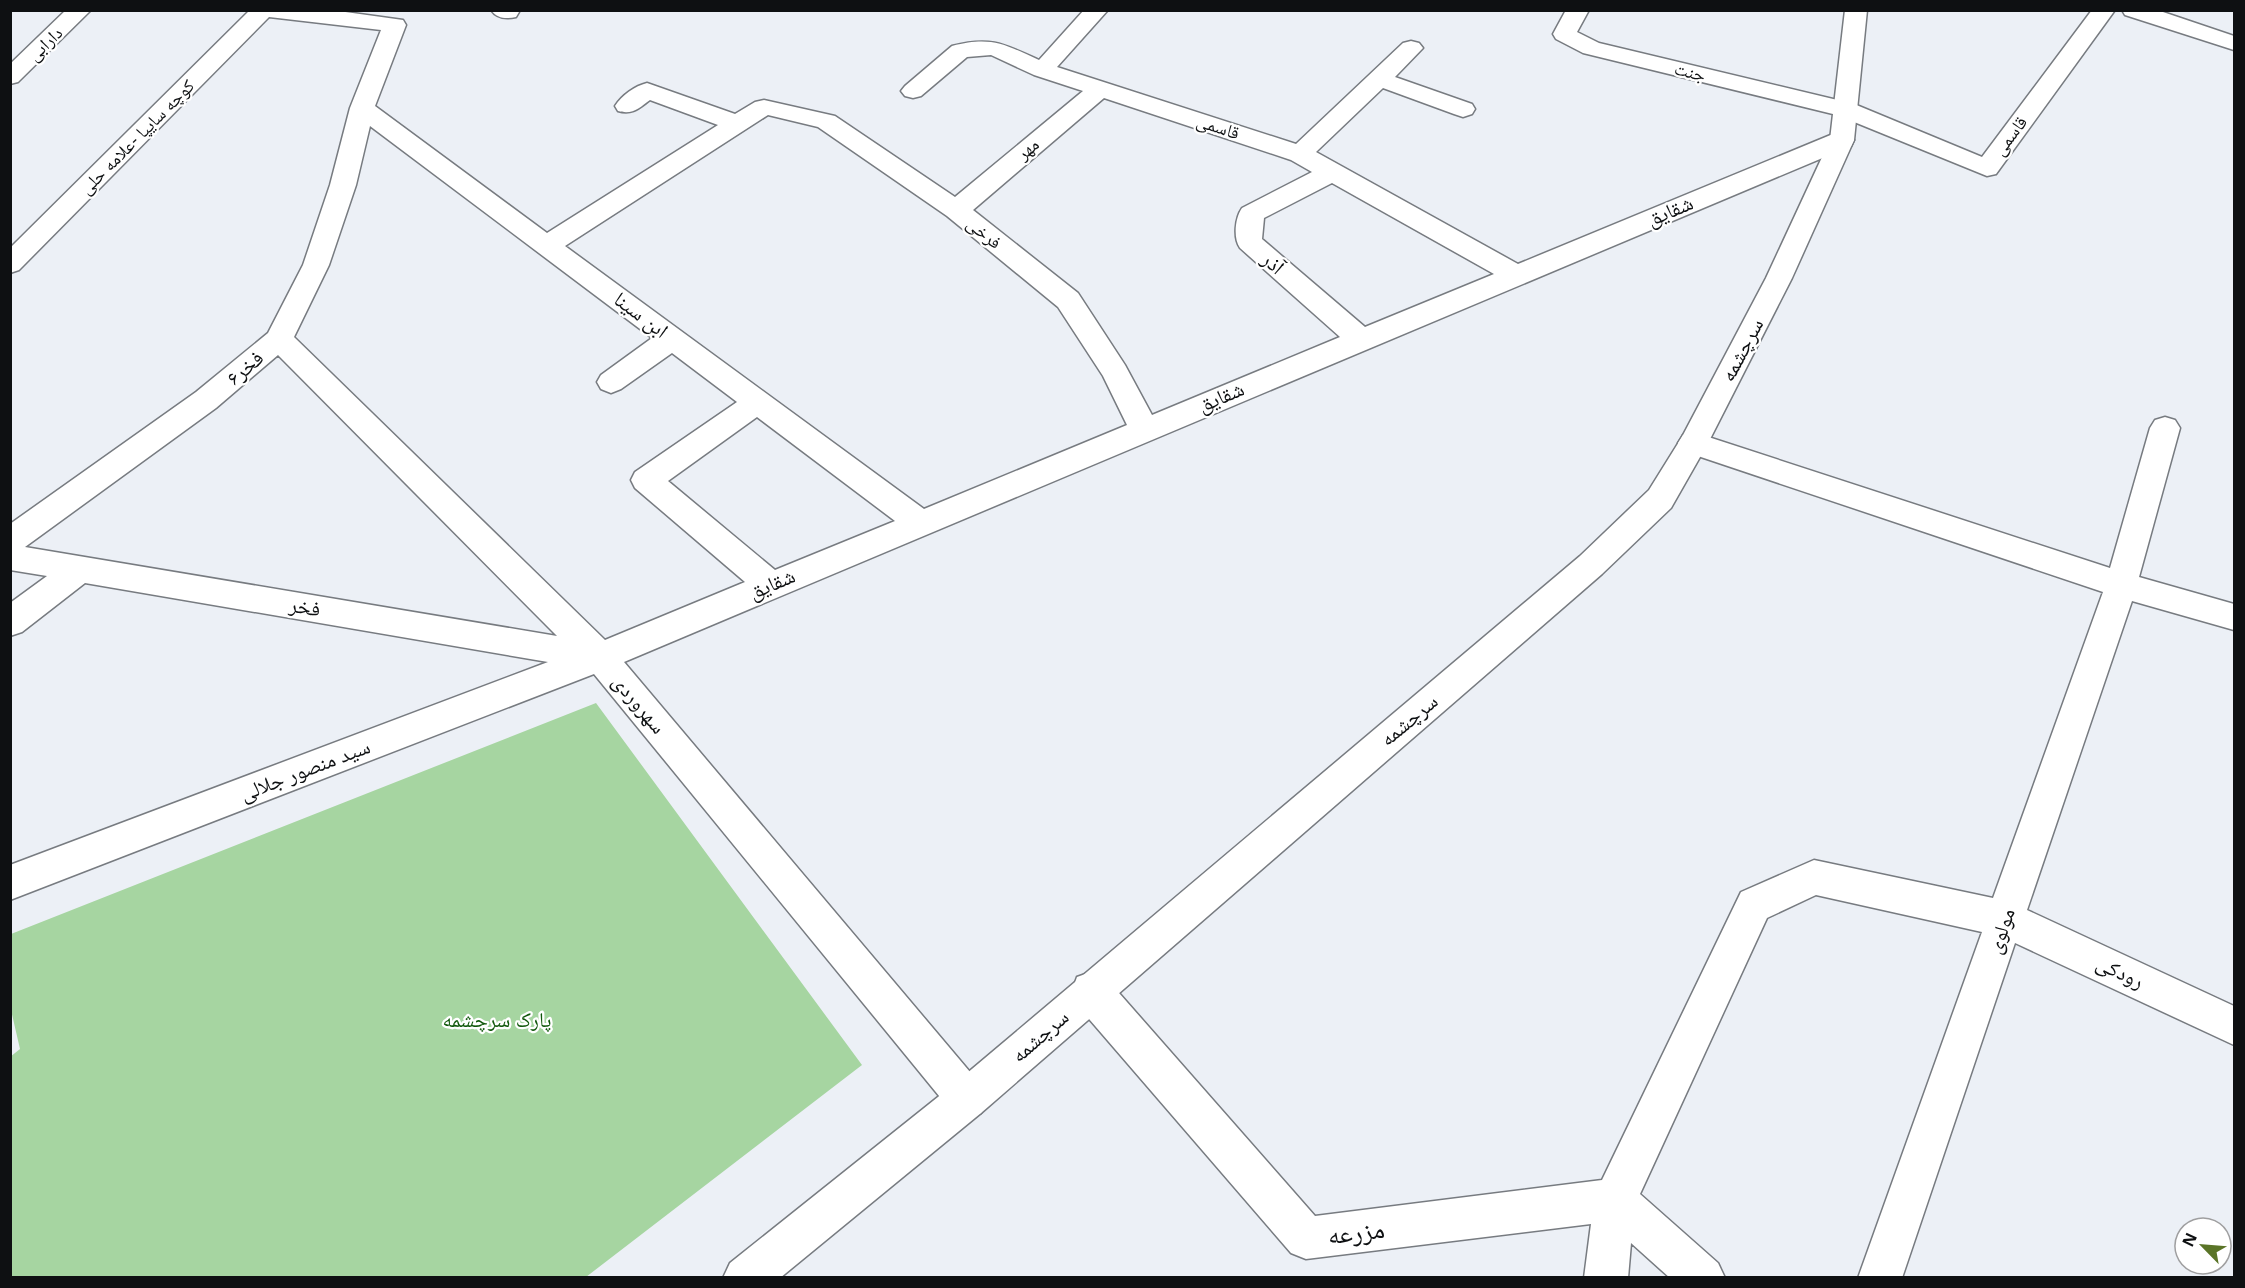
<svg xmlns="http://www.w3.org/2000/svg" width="2245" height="1288" viewBox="0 0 2245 1288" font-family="'Open Sans','Noto Naskh Arabic',sans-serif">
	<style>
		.green { fill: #a6d5a1 }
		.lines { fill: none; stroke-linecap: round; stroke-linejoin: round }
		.street-casing { stroke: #777b80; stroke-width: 3 }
		.secondary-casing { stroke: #777b80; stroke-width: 3 }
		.street { fill: #fff; fill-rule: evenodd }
		.secondary { fill: #fff; fill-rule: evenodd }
		.labels { text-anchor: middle; stroke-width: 4.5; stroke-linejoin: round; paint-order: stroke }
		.far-street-label { font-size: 18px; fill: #0e1012; stroke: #fff }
		.street-label { font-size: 21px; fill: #0e1012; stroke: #fff }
		.park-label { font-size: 21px; fill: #0f570a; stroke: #fff }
		.near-street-label { font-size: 26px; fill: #0e1012; stroke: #fff }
	</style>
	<rect width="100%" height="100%" fill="#ecf0f6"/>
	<path class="green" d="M596,703l266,362 -276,212h-575l-1,-220 10,-8 -9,-39v-76z"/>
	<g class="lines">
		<defs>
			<path id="street" d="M66,10h25l-73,72 -8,2v-20z
				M250,10h81l72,10 3,5 -31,81 172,127 171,-108 -68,-25c-11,8 -17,15 -32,11l-3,-5c7,-11 20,-20 32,-23l88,31 20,-12 9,-2 71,16 120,81 128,-106 -49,-16 -43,-20 -24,2 -46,39 -8,2 -8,-2 -4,-5 4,-5 47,-40c39,-10 52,-2 87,14l45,-50h24l-51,57 239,77 107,-101 8,-2 8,2 4,5 -28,29 77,27 3,5 -3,5 -9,3 -9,-3 -71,-26 -67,64 202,112 315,-130 9,-2 9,2 3,6 -3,6 -1227,516 357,423 6,14 -6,14 -14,6 -14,-6 -359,-439 -584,226v-35l538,-203 -463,-79 -63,49 -12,4v-33l37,-27 -37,-6v-46l186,-132 72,-59 35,-68 27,-80 20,-77 31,-78 -112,-13 -250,253 -9,3v-25zM1104,98l187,62 21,12 -70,36c-7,10 -9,30 -2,40l100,89 -188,78 -27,-50 -47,-72 -105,-83zM768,115l50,12 129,89 111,91 45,69 24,49 -203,84 -359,-263zM370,126l282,212 -51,37 -4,7 4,7 10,4 10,-4 51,-36 65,49 -102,70 -4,8 4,8 110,94 -140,58 -311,-303 35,-72 27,-80zM1332,183l162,91 -129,53 -103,-88 2,-21zM278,355l279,281 -532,-89 191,-139zM757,417l138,104 -120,49 -107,-89z
				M491,10h27l1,2 -3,5c-9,2 -19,2 -25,-7z
				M1566,10h23l-12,22 22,11 255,61 128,53 110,-147h23l-119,164 -9,2 -150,-61 -254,-62 -27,-14 -3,-5z
				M2122,10h35l77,26v14l-109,-35z
				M2165,417l10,3 5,8 -41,149 95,27v26l-102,-29 -105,309 207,96v39l-219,-102 -113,335h-44l124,-346 -166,-37 -49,23 -127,276 78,69 7,15h-55l-39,-35 -3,35h-44l7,-54 -285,35 -15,-6 -214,-248 -5,-14 5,-14 14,-5 14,5 210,239 287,-36 139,-288 73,-32 179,38 110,-306 -420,-141 -5,-8 5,-8 10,-3 417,136 40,-140 5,-8z"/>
			<path id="secondary" d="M1845,10h22l-13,130 -62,138 -84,165 -37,65 -69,66 -621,539 -201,165h-57l7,-15 223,-178 627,-529 69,-66 33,-53 84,-159 64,-138z"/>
		</defs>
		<use href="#street" class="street-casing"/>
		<use href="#secondary" class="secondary-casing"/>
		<use href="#street" class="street"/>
		<use href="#secondary" class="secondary"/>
	</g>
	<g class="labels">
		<g class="far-street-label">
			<text transform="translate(45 44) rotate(-44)" y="6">دارابی</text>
			<text transform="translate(1690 72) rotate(14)" y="6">جنت</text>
			<text transform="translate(1218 127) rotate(18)" y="6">قاسمی</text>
			<text transform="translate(2010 136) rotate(-53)" y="6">قاسمی</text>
			<text transform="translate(137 137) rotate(-45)" y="6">کوچه سایپا -علامه حلی</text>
			<text transform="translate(1028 149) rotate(-40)" y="6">مهر</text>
			<text transform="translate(984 233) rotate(39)" y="6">فرخی</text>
		</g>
		<g class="street-label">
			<text transform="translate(1670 211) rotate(-23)" y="7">شقایق</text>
			<text transform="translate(1273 263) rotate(41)" y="7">آذر</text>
			<text transform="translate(641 315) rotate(37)" y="7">ابن سینا</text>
			<text transform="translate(1742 350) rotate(-62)" y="7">سرچشمه</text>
			<text transform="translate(245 368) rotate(-40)" y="7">فخر۶</text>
			<text transform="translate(1221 397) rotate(-23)" y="7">شقایق</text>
			<text transform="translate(772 584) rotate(-23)" y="7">شقایق</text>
			<text transform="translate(305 607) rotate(10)" y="7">فخر</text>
			<text transform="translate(639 704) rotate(50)" y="7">سهروردی</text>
			<text transform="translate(1409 720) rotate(-40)" y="7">سرچشمه</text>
			<text transform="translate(305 770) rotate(-21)" y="7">سید منصور جلالی</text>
			<text transform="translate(2001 931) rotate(-71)" y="7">مولوی</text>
			<text transform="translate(2120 972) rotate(25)" y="7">رودکی</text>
			<text transform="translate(1040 1036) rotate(-41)" y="7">سرچشمه</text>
		</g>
		<g class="park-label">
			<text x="497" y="1027">پارک سرچشمه</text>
		</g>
		<g class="near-street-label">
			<text transform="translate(1356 1232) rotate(-7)" y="9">مزرعه</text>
		</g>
	</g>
	<rect width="2245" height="1288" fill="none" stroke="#0e1012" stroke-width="24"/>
	<g transform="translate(2203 1246) rotate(295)"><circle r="28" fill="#ffffff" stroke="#9f9fa0" stroke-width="1.5"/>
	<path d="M0-4.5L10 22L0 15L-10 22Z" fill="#5a7427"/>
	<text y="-9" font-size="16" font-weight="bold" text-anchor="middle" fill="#0e1012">N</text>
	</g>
</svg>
